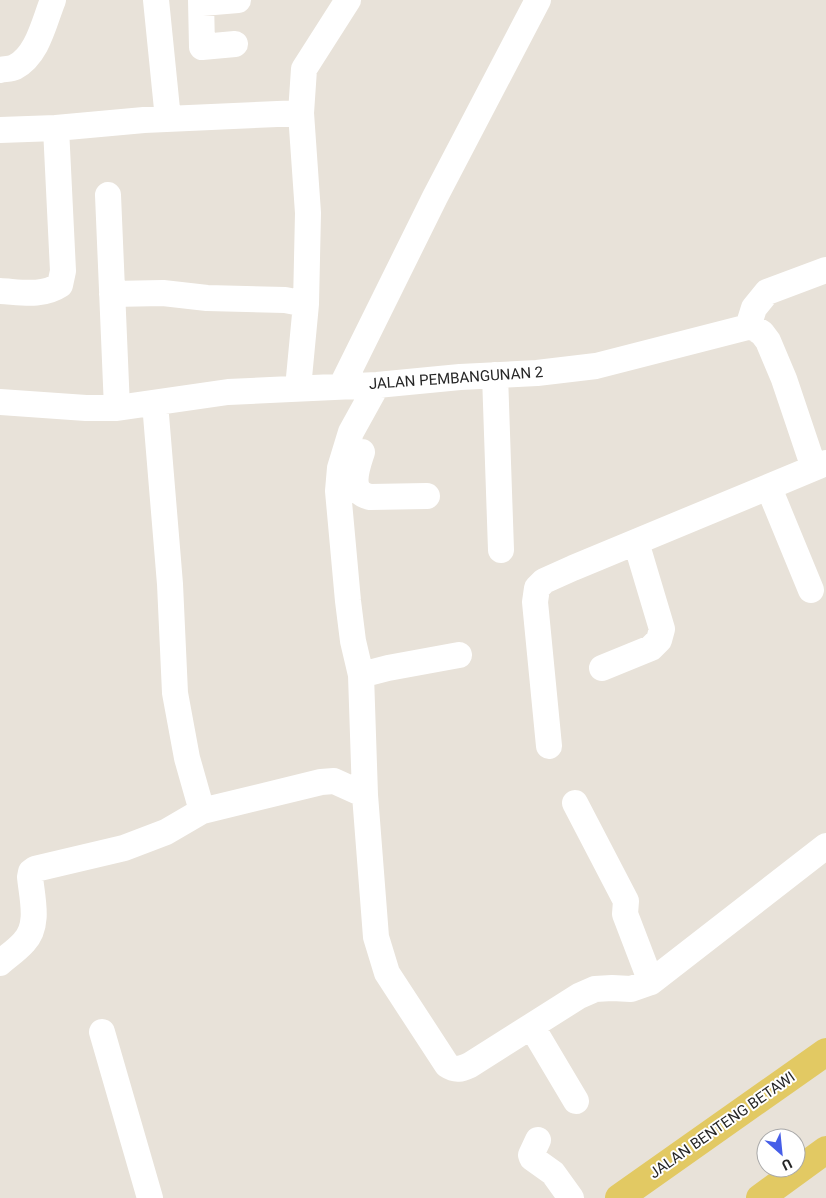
<svg xmlns="http://www.w3.org/2000/svg" width="826" height="1198" viewBox="0 0 826 1198" font-family="Roboto,sans-serif">
	<style>
		.lines { fill: none; stroke-linecap: round; stroke-linejoin: round }
		.minor { stroke: #fff; stroke-width: 26 }
		.major { stroke: #e2c963; stroke-width: 28 }
		.labels { text-anchor: middle; stroke-width: 4; stroke-linejoin: round; paint-order: stroke }
		.street-label { font-size: 15px; fill: #262626; stroke: #fff }
	</style>
	<rect width="100%" height="100%" fill="#e8e2d9"/>
	<g class="lines">
		<path class="minor" d="M156,0l12,119
			M201,0l1,47 33,-3
			M202,3l36,-3
			M0,70c5,-1 11,-1 15,-3 23,-12 29,-45 38,-67
			M0,130l56,-2
			M108,195l9,213
			M0,291c20,1 42,6 60,-6l3,-14 -7,-143 88,-8 157,-7
			M112,294l51,-1 44,5 78,2 21,4
			M748,327l6,-19 13,-16 59,-22
			M495,375l6,175
			M342,385l93,-188 103,-197
			M377,385l-26,47 -11,36 -2,23 10,110 5,40 8,34 4,120 11,142 11,36 60,92c9,6 14,4 23,0l109,-69 16,-7 17,-1 19,1 20,-7 175,-136
			M298,388l8,-84 2,-91 -7,-100 3,-44 44,-69
			M0,402l86,6h31l111,-16 149,-7 83,-8 77,-4 59,-7 152,-39 6,1 8,5 6,8 16,38 30,89
			M155,403l15,181 5,109 12,65 15,53
			M362,452c-5,16 -15,40 8,45l57,-1
			M769,488l42,102
			M602,668l49,-20 8,-8 3,-11 -26,-87
			M361,675l27,-7 71,-13
			M549,746l-14,-144 2,-14 7,-7 29,-13 253,-105
			M575,803l51,98 -1,13 26,68
			M0,963c8,-7 17,-13 24,-21 16,-17 8,-44 6,-65l1,-5 4,-3 89,-21 42,-16 36,-21 119,-29 13,-1 31,14
			M532,1027l44,74
			M102,1032l48,166
			M538,1140l-7,15 1,3 21,15 18,25"/>
		<path class="major" d="M619,1198l207,-146
			M760,1198l66,-48"/>
	</g>
	<g class="labels">
		<g class="street-label">
			<text transform="translate(456 378) rotate(-4)" y="5">JALAN PEMBANGUNAN 2</text>
			<text transform="translate(722 1125) rotate(-35)" y="5">JALAN BENTENG BETAWI</text>
		</g>
	</g>
	<g transform="translate(781 1153) rotate(153)"><circle r="24" fill="#ffffff" stroke="#a8a8a8"/>
	<path d="M0-4L9 19L0 12L-9 19Z" fill="#465ee8"/>
	<text y="-8" font-size="14" font-weight="bold" text-anchor="middle" fill="#262626">U</text>
	</g>
</svg>
